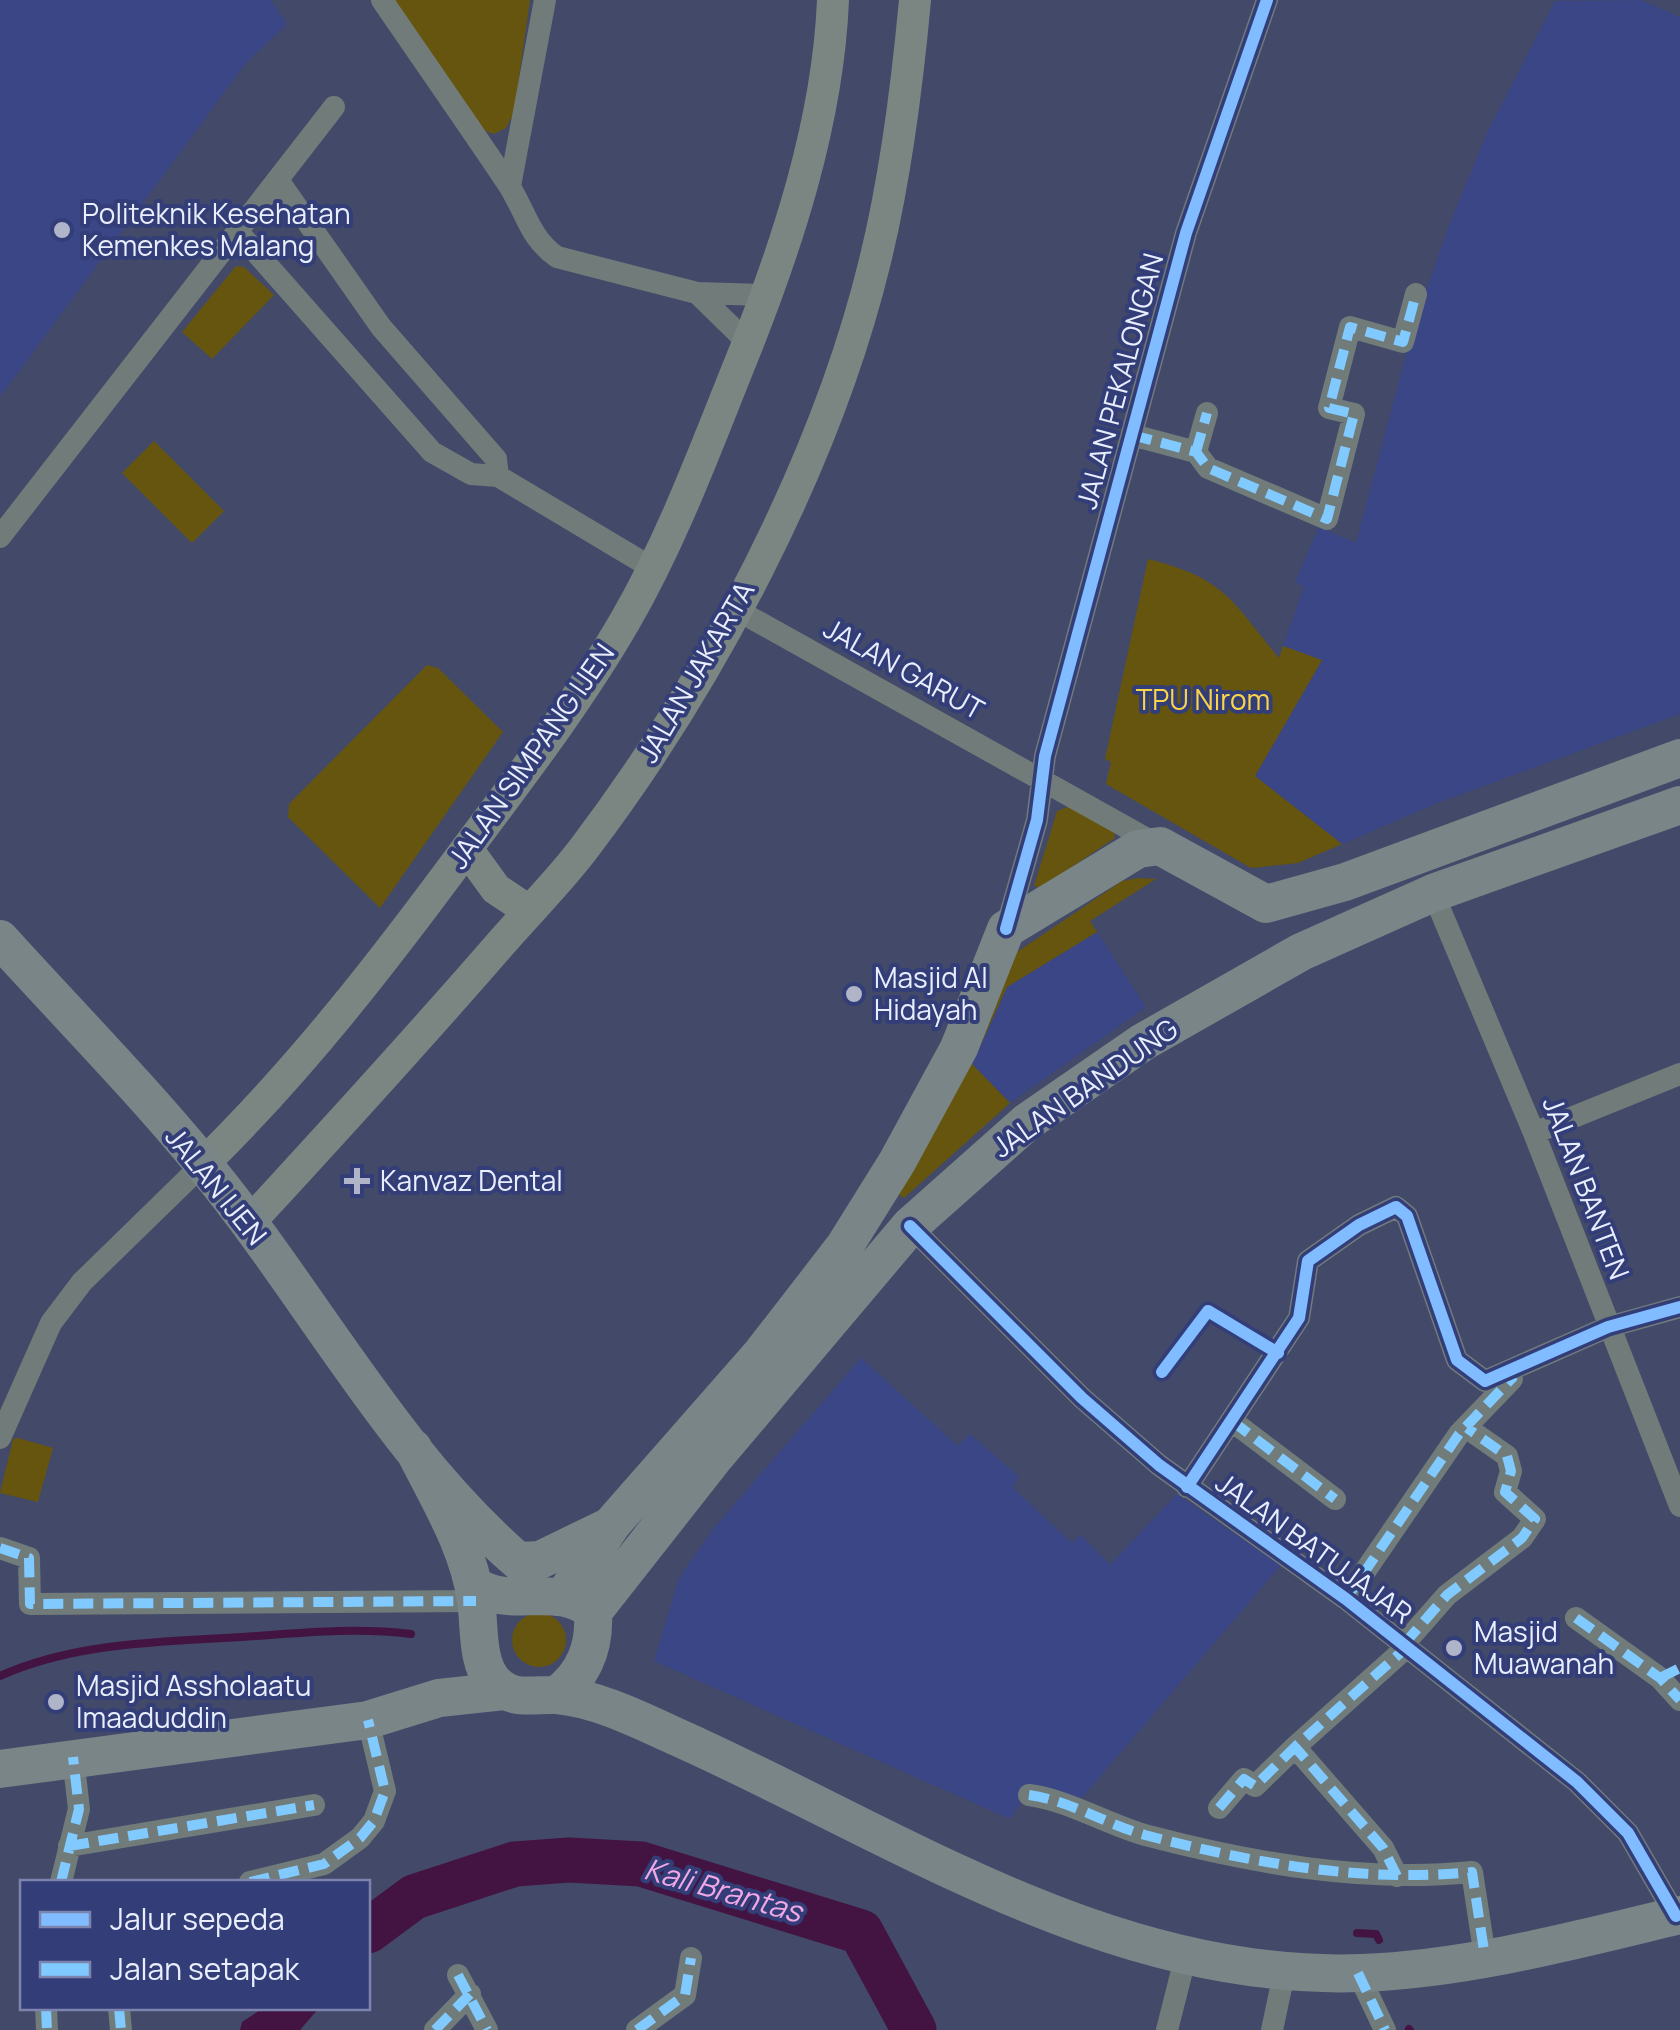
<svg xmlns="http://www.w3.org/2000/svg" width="1680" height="2030" viewBox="0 0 1680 2030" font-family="Manrope,sans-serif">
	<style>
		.built { fill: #3a4685 }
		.green { fill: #66550e }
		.water { fill: #431441 }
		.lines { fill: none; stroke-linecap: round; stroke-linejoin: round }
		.stream { stroke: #431441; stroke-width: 8 }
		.river { stroke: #431441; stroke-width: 45 }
		.street { stroke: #717b79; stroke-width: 22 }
		.secondary { stroke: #7b8683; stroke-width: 32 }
		.primary { stroke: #798587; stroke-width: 38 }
		.quiet { stroke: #80caff; stroke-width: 10; stroke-dasharray: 20 10; stroke-linecap: butt }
		.cycleway-casing { stroke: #333e79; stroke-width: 19 }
		.cycleway { stroke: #80bcff; stroke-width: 12 }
		.poi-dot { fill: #afb4c9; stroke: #333e79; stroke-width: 4 }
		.labels { text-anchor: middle; stroke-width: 8; stroke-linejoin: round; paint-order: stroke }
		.poi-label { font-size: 28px; fill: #e9eefd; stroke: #333e79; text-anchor: start }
		.street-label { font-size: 28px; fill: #e9eefd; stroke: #333e79 }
		.park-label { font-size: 28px; fill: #fbd449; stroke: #333e79 }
		.water-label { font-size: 30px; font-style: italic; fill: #f3a8e6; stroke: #333e79 }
	</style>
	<rect width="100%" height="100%" fill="#434969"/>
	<path class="built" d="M0,0h271l16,24 -41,39 -246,334z
		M1641,0l39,17v697l-245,90 -93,40 -87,-68 67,-115 -39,-15 21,-59 -9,-5 24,-55 37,16 58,-218 34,-97 39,-95 68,-132z
		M1097,932l49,75 -136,96 -38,-39 35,-77z
		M861,1358l97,88 12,-12 49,43 -7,10 60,56 9,-8 29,30 67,-71 104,71 -207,242 -47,-14 -17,26 -356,-158 25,-83 35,-50z"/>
	<path class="green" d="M394,0h136l-16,113 -8,15 -12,6 -11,-4z
		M236,266l8,1 30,28 -62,64 -30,-27z
		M154,441l70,70 -32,32 -70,-70z
		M1148,559c78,20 82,40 131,99l4,-12 39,14 -67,116 87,68 -44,19 -47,5 -145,-84 5,-22 -6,-3z
		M427,665l11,3 65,64 -123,176 -92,-91 1,-13z
		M1070,806l44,26 1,6 -75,50 -6,-2 23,-75z
		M1138,878l18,1 -66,42 7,11 -90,55 -35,77 38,39 -106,95 -5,-3 118,-243 105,-71z
		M18,1438l35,10 -15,54 -38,-9 13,-54z
		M512 1640a27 27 0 1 1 54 0a27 27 0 1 1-54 0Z"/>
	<path class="water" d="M263,2008h56l-19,22h-60l2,-8z"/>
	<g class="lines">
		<path class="stream" d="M0,1676c76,-34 161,-34 242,-39 58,-4 112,-10 169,-3
			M1357,1933l19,1 3,6
			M1409,2029l1,1"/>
		<path class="river" d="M368,1931l46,-34 101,-33 54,-4 72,4 220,68 53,98"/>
		<path class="street" d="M382,0c41,60 83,120 124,181 19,27 22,56 51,76l140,36 69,2
			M278,180l103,147 115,132 2,17
			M510,186l35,-186
			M239,233l193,219 39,22 27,2 154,92
			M697,293l51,50
			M1132,435l64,17 12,16 119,51 27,-105 -25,-6 21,-81 53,15 13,-48
			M1196,452l11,-39
			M0,537l334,-430
			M737,610l421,235
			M1433,893l101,240 146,373
			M1006,929l31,-109 8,-64 141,-523 81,-233
			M1534,1133l146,-59
			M910,1226l172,172 77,67 187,134 231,183 51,51 48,83
			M1232,1421l103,78
			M0,1438l51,-115 31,-41 121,-118
			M1187,1487l112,-169 9,-57 51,-36 37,-18 11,9 50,144 28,21 123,-54 72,-20
			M0,1548l29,10 1,46 446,-3
			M1346,1599l113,-165 53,-55
			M1576,1618l84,60 20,22
			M1404,1644l43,-49 75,-57 13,-19 -30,-27 6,-21 -4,-15 -40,-28
			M1029,1795c39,5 77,29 116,40 106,28 218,48 327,37l13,85
			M1219,1808l25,-29 11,7 40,-39
			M69,1846l245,-41
			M1397,1876l-14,-28 -88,-101 112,-100
			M61,1882l18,-73 -6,-52
			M250,1882l74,-18 36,-26 14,-17 11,-30 -17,-71
			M1358,1973l27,57
			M458,1975l29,55
			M46,2008l1,22
			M119,2008l2,22
			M435,2030l35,-36
			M637,2030l48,-35 6,-37
			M1167,2030l19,-75
			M1272,2030l13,-61"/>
		<path class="secondary" d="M467,849l29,40 33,22
			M203,1164c99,-97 180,-202 262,-313 56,-75 113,-149 160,-230 48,-83 81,-174 117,-263 45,-112 86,-236 91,-358
			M248,1224c84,-91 167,-182 248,-275 29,-34 62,-66 89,-102 125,-165 241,-384 290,-586 21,-85 32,-174 40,-261"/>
		<path class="primary" d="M0,939c67,74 139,147 203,225 107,129 187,286 315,397l22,-1 66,-32
			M413,1448c24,48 56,99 63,153 4,25 0,60 17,80 18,21 39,13 63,14 40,3 84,25 121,42 219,98 433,245 684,236 107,-4 215,-33 319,-58
			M474,1585c37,26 84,-5 119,27 2,34 -8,62 -36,83
			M564,1596l48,-72 150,-171 82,-106 53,-85 62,-114 47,-119 132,-80 22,-3 106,58 79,-22 335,-124
			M593,1612l121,-154 196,-232 117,-104 116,-80 158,-90 132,-59 247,-88
			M0,1769l368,-49 71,-22 65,-7"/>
		<path class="quiet" d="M1132,435l64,17 12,16 119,51 27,-105 -25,-6 21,-81 53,15 13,-48
			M1196,452l11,-39
			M1232,1421l103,78
			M0,1548l29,10 1,46 446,-3
			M1346,1599l113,-165 55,-58
			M1576,1618l84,60 20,22
			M1404,1644l43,-49 75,-57 13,-19 -30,-27 6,-21 -4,-15 -40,-28
			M1660,1678l20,-10
			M1029,1795c39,5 77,29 116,40 106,28 218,48 327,37l13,85
			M1219,1808l25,-29 11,7 40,-39
			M69,1846l245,-41
			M1397,1876l-14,-28 -88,-101 112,-100
			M61,1882l18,-73 -6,-52
			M250,1882l74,-18 36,-26 14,-17 11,-30 -17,-71
			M1358,1973l27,57
			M458,1975l29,55
			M46,2008l1,22
			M119,2008l2,22
			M435,2030l35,-36
			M637,2030l48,-35 6,-37"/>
		<defs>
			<path id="cycleway" d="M1006,929l31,-109 8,-64 141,-523 81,-233
				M910,1226l172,172 77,67 187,134 231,183 51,51 48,83
				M1162,1372l46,-61 70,42
				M1187,1487l112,-169 9,-57 51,-36 37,-18 11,9 50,144 28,21 123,-54 72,-20"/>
		</defs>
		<use href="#cycleway" class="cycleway-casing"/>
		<use href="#cycleway" class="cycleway"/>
	</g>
	<g class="poi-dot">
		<circle cx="62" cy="230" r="10"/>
		<circle cx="854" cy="994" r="10"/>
		<path d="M352 1166h10v10h10v10h-10v10h-10v-10h-10v-10h10z"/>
		<circle cx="1454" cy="1648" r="10"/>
		<circle cx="56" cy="1702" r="10"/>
	</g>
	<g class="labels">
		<g class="poi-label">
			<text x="82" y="224">Politeknik Kesehatan<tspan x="82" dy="32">Kemenkes Malang</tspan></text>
			<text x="874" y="988">Masjid Al<tspan x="874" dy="32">Hidayah</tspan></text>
			<text x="380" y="1191">Kanvaz Dental</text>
			<text x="1474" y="1642">Masjid<tspan x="1474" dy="32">Muawanah</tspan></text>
			<text x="76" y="1696">Masjid Assholaatu<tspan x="76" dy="32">Imaaduddin</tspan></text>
		</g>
		<g class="street-label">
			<text transform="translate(1120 381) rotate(-75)" y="10">JALAN PEKALONGAN</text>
			<text transform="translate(904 669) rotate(29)" y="10">JALAN GARUT</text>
			<text transform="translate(696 672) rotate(-60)" y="10">JALAN JAKARTA</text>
			<text transform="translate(531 756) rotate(-55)" y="10">JALAN SIMPANG IJEN</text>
			<text transform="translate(1085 1088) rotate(-35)" y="10">JALAN BANDUNG</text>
			<text transform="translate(216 1186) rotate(51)" y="10">JALAN IJEN</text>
			<text transform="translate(1586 1188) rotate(69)" y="10">JALAN BANTEN</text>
			<text transform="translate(1314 1548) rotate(36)" y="10">JALAN BATUJAJAR</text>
		</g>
		<g class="park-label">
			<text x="1203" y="710">TPU Nirom</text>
		</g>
		<g class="water-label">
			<text transform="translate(723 1891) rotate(16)" y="10">Kali Brantas</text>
		</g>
	</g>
	<rect x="20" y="1880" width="350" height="130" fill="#333e79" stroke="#7c84ae" stroke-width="2.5"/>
	<rect x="40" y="1912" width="50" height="15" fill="#80bcff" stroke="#7c84ae" stroke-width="2.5"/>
	<text x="110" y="1930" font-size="30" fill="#e9eefd">Jalur sepeda</text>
	<rect x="40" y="1962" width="50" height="15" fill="#80caff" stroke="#7c84ae" stroke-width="2.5"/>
	<text x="110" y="1980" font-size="30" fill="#e9eefd">Jalan setapak</text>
</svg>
